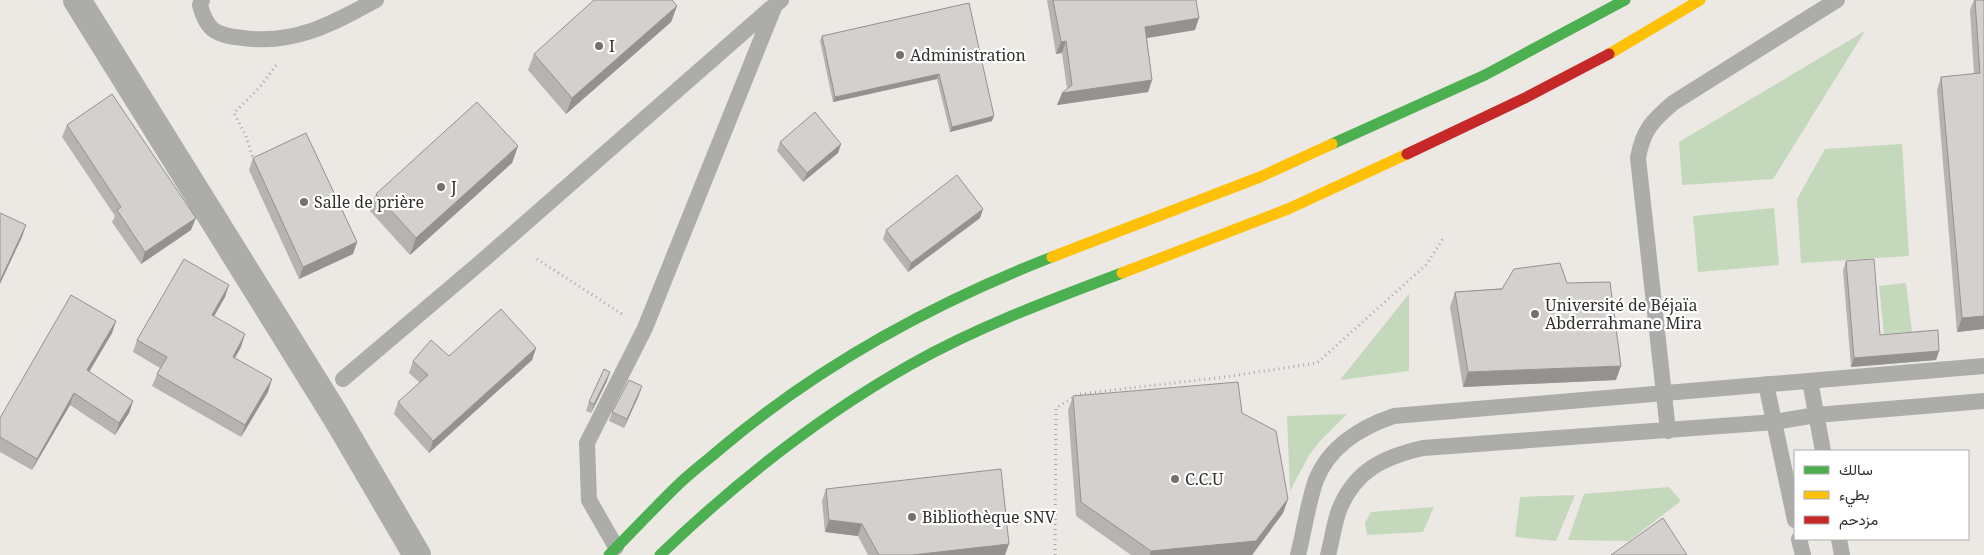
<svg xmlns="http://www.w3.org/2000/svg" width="1984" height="555" viewBox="0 0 1984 555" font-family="'Noto Serif',Vazirmatn,serif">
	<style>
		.green { fill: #c4d8bc }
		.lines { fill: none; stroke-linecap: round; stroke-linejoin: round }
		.path { stroke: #a9a7a7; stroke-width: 3; stroke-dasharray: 1 4; stroke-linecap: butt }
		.lane { stroke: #acacab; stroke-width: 16 }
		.street { stroke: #acacab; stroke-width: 28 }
		.fast { stroke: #4caf50; stroke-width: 11 }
		.slow { stroke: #ffc107; stroke-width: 11 }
		.jam { stroke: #c62828; stroke-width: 11 }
		.wall { fill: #b6b3b0 }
		.shaded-wall { fill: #949290 }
		.building { fill: #d4d0cd; stroke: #949290 }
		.poi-dot { fill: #74706c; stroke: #fff; stroke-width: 2 }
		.labels { text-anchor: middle; stroke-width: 4.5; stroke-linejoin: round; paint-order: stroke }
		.poi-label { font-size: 16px; fill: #33302c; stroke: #fff; text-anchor: start }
	</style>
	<rect width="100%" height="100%" fill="#ece8e3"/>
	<path class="green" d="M1865,31l-92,148 -91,6 -3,-43z
		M1902,144l7,112 -108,7 -4,-64 28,-50z
		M1774,208l5,57 -81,7 -5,-56z
		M1906,283l6,49 -28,2 -5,-48z
		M1409,294v77l-69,9z
		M1347,414l-26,26 -12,15 -19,36 -3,-75z
		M1669,487l12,14 -52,40 -61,-1 16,-46z
		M1575,495l-19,46 -41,-4 5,-40z
		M1434,507l-11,25 -56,3 -2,-12 6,-11z"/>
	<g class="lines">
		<path class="path" d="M254,161l-9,-27 -11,-21 25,-25 18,-24
			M537,259l88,57
			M1055,555l1,-147 23,-14 146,-17 92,-14 109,-98 18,-28"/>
		<path class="lane" d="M202,0l-2,5c7,27 17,30 43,33 51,7 89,-14 133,-38
			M343,379l138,-117 290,-254
			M1810,381l13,70
			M1766,384l29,136
			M1668,431l-30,-273c5,-28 14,-37 35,-55l164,-103
			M1799,539l4,16
			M1839,539l3,16
			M616,547l-27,-47 -2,-57 58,-115 130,-323 6,-5
			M1298,555c6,-23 10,-53 18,-75 13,-33 45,-53 78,-64l590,-50
			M1328,555c4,-15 6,-31 11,-45 16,-40 45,-53 84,-62l352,-26 41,-7 168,-14"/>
		<path class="street" d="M77,0l258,415 82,140"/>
		<path class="fast" d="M1332,144l153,-69 140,-75
			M609,555c24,-24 47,-49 72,-73 14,-13 29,-24 44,-37 97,-81 209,-142 327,-188
			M660,555c76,-73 158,-138 250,-190 67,-38 140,-65 212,-92"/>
		<path class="slow" d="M1609,54l91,-54
			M1052,257l208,-80 72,-33
			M1122,273l166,-64 119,-55"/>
		<path class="jam" d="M1407,154l118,-56 84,-44"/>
	</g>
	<path class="wall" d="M1047,0h149l-1,30 -48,8 5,42 -4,12 -91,13 10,-16 -5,-36 -6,1z
		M1974,0h10v329l-27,3 -20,-242 4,-13 33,-3 -4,-64z
		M969,3l23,118 -42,11 -13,-53 -104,23 -13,-61 2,-5z
		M677,6l-6,16 -105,92 -38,-44 6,-16z
		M67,125l124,105 -50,34 -29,-42 3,-6 -53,-79z
		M780,142l61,2 -3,9 -35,29 -26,-31z
		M518,146l-6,17 -102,92 -40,-44 6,-17z
		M253,158l104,84 -4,12 -54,25 -50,-109z
		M983,209l-3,9 -72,54 -25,-33 3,-9z
		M1846,261l34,74 59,16 -3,9 -85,7 -8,-97z
		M1567,283l49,97 -153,7 -13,-80 5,-15z
		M225,297l-11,19 27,31 -6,11 33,34 -27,45 -89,-51 5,-12 3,-6 -27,-16 4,-12z
		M116,321l-4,12 -23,39 44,29 -4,12 -14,22 -45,-30 -38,65 -32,-18v-34z
		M536,348l-4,12 -103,93 -35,-39 4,-12 22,-19 -11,-10 4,-12 36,-5z
		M607,381l-16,32 -5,-2 3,-9z
		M639,395l-15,33 -15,-7 3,-9z
		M1073,396l169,17 46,86 -5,14 -31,42h-121l-55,-39 -8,-106z
		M826,489l179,66h-137l-10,-19 -33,-4 -3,-31z"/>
	<path class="shaded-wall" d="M677,6l-6,16 -105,92 6,-16z
		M1199,18l-4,12 -54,9 4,-12z
		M1066,41l-4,12 -6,1 5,-12z
		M939,74l-2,5 -104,23 2,-5z
		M1152,80l-4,12 -91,13 5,-12z
		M994,116l-2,5 -42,11 2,-5z
		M841,144l-3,9 -35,29 4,-9z
		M518,146l-6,17 -102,92 6,-17z
		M983,209l-3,9 -72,54 3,-9z
		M196,218l-5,12 -50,34 4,-12z
		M26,225l-4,12 -22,47v-3z
		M357,242l-4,12 -54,25 4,-12z
		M229,285l-4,12 -17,30 4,-12z
		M1984,316v13l-27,3 5,-14z
		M116,321l-4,12 -29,49 4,-12z
		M245,334l-4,13 -13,22 5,-12z
		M536,348l-4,12 -103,93 4,-12z
		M1939,351l-3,9 -85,7 3,-9z
		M1621,366l-5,14 -153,7 5,-15z
		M610,372l-3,9 -16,32 3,-9z
		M272,379l-4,13 -27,45 4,-12z
		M642,386l-3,9 -15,33 3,-9z
		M74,393l-4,12 -38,65 5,-11z
		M133,401l-4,12 -14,22 4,-12z
		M1288,499l-5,14 -31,42h-102l1,-4z
		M829,520l33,4 -4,12 -33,-4z
		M1009,544l-4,11h-93z"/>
	<path class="building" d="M594,0h78l5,6 -105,92 -38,-44z
		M1053,0h143l3,18 -54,9 7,53 -90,13 10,-8 -6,-44 -5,1z
		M1975,0h9v316l-22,2 -21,-241 39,-4z
		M969,3l25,113 -42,11 -13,-53 -104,23 -13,-61z
		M112,94l84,124 -51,34 -28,-42 4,-3 -54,-82z
		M477,102l41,44 -102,92 -40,-44z
		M815,112l26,32 -34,29 -27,-31z
		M306,133l51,109 -54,25 -50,-109z
		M957,175l26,34 -72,54 -25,-33z
		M0,213l26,12 -26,56z
		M184,259l45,26 -17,30 33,19 -12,23 39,22 -27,46 -88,-51 10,-17 -30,-17z
		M1874,259l6,76 58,-5 1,21 -85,7 -8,-97z
		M1560,263l7,20 43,-1 11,84 -153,6 -13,-80 47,-3 12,-20z
		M71,295l45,26 -29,49 46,31 -14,22 -45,-30 -37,66 -37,-22v-19z
		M501,309l35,39 -103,93 -35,-39 30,-27 -15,-14 18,-21 18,16z
		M604,369l6,3 -16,32 -5,-2z
		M629,380l13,6 -15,33 -15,-7z
		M1238,382l4,31 34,18 12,68 -32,42 -105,10 -70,-49 -8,-106z
		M1001,469l8,75 -97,11h-33l-17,-31 -33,-4 -3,-31z
		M1663,518l24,37h-76z"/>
	<g class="poi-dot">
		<circle cx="599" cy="46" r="5"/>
		<circle cx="900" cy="55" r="5"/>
		<circle cx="441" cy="187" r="5"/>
		<circle cx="304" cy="202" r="5"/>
		<circle cx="1535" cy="314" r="5"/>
		<circle cx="1175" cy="479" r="5"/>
		<circle cx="912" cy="517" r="5"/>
	</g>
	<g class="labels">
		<g class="poi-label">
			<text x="609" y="52">I</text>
			<text x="910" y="61">Administration</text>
			<text x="451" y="193">J</text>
			<text x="314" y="208">Salle de prière</text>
			<text x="1545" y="311">Université de Béjaïa<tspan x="1545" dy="18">Abderrahmane Mira</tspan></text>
			<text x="1185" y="485">C.C.U</text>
			<text x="922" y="523">Bibliothèque SNV</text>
		</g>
	</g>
	<rect x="1794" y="450" width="175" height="90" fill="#ffffff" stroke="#adacab"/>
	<rect x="1804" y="466" width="25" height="8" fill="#4caf50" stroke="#adacab"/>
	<text x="1839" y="475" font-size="15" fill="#33302c">سالك</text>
	<rect x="1804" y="491" width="25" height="8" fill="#ffc107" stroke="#adacab"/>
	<text x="1839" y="500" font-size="15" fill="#33302c">بطيء</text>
	<rect x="1804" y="516" width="25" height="8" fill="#c62828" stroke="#adacab"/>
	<text x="1839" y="525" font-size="15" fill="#33302c">مزدحم</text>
</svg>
